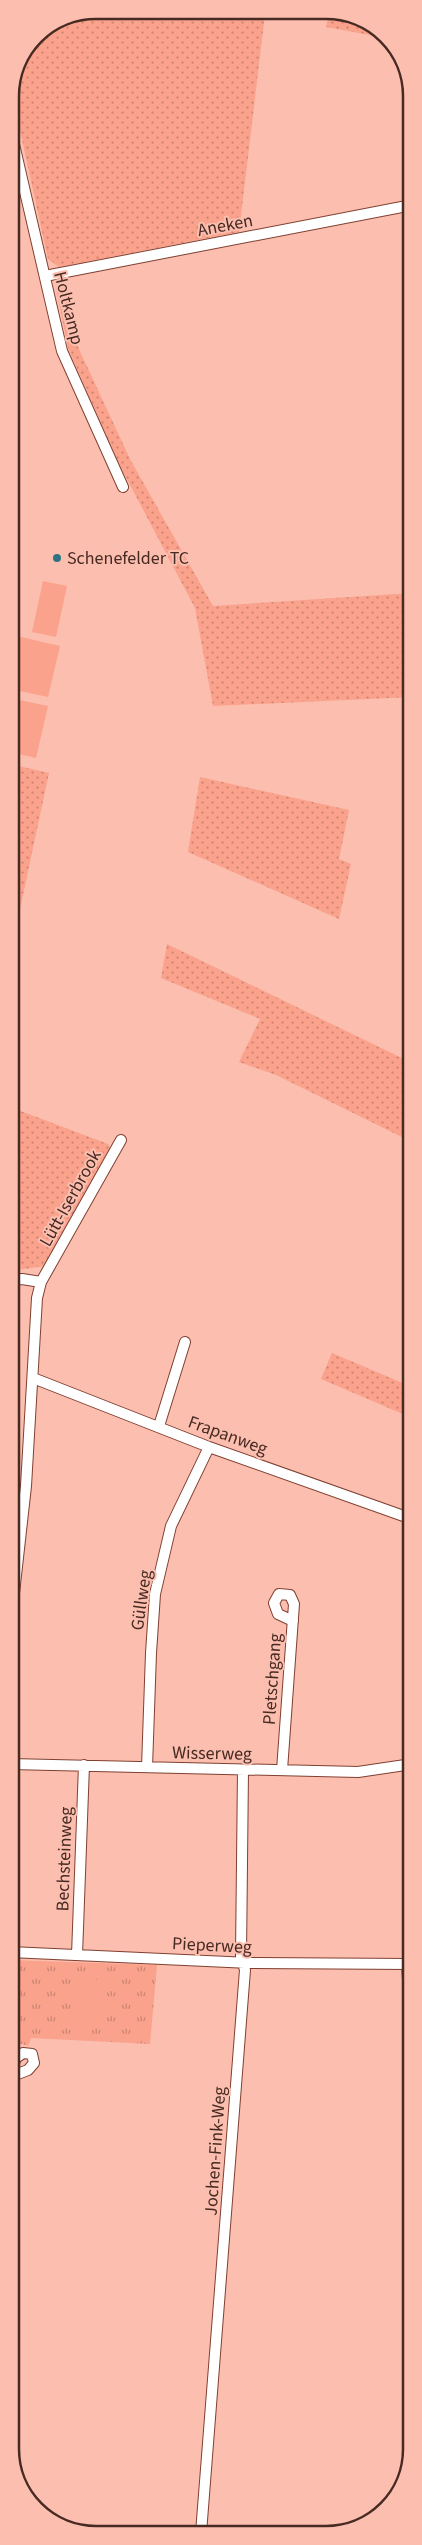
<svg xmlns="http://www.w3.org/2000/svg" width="422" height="2545" viewBox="0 0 422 2545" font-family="'Source Sans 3',sans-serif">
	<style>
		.grass { fill: url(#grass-dots) }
		.park { fill: url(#park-tufts) }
		.pitch { fill: #faa28c }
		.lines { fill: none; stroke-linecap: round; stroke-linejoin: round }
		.minor-casing { stroke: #804031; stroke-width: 12 }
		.minor { stroke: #fff; stroke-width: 10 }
		.poi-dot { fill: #2e7382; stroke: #fbbeaf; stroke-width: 2 }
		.labels { text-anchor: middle; stroke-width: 4; stroke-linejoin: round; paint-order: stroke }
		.street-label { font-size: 18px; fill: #472a22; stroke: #fbbeaf }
		.poi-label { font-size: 18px; fill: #472a22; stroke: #fbbeaf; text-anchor: start }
		.rim { fill: none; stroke: #472a22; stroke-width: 2.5 }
	</style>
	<defs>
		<pattern id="grass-dots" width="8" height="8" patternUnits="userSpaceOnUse" patternTransform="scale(1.25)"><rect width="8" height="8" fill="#faa28c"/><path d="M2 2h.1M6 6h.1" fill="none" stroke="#cc8472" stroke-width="1.8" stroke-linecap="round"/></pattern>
		<pattern id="park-tufts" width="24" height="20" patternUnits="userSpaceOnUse" patternTransform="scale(1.25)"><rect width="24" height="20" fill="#faa28c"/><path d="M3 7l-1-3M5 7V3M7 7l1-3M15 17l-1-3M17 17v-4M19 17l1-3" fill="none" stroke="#cc8472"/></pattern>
	</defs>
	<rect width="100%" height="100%" fill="#fbbeaf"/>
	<path class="grass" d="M329,13h19l43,26 -65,-12z
		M265,14l-26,218 -180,35 -11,-8 -37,-170 24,-54 28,-19z
		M63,281l14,64 54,116 82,145 199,-13v104l-199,9 -18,-98 -75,-142 -52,-118 -12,-60z
		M10,764l39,9 -39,183z
		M200,777l149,33 -10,49 12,5 -12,55 -151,-67z
		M167,944l245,119v79l-136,-67 -37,-13 21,-43 -99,-41z
		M10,1107l98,37 4,8 -67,114 -35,5z
		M332,1353l80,34v31l-91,-39z"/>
	<path class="park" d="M10,1960l147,5 -7,79 -119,-6 -3,8 -10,-3 -8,21z"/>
	<path class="pitch" d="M43,581l24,5 -11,51 -24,-5z
		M12,635l48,11 -12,51 -38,-8z
		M10,698l38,8 -12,52 -26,-6z
		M77,1979l28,1 -2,48 -29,-1z"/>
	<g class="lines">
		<defs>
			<path id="minor" d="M10,127l52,224 61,136
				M45,276l367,-71
				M10,1280l12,-1 19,3
				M33,1378l176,69 203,72
				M159,1426l26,-84
				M10,1629l16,-143 11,-188 4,-16 80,-142
				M10,1764l348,8 54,-8
				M147,1767l4,-114 4,-59 16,-68 38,-79
				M282,1770l12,-166 -4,-9 -11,-1 -5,9 4,11 15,7
				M10,1952l240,11 162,1
				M77,1955l7,-190
				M407,1964l5,79
				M10,2073l6,-15 7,-5 9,1 2,9 -6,7 -18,7
				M409,2458l3,-38
				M201,2533l44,-563 -4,-14 2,-186"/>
		</defs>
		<use href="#minor" class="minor-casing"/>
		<use href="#minor" class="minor"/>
	</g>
	<circle class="poi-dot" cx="57" cy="558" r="5"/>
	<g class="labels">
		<g class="street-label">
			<text transform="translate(225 225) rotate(-11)" y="6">Aneken</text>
			<text transform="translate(69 308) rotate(76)" y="6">Holtkamp</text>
			<text transform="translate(70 1198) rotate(-61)" y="6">Lütt-Iserbrook</text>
			<text transform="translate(228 1435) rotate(20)" y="6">Frapanweg</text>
			<text transform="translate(141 1600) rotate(-82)" y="6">Güllweg</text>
			<text transform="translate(272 1679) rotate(-86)" y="6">Pletschgang</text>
			<text transform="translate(212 1753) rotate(1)" y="6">Wisserweg</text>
			<text transform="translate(64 1859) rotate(-88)" y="6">Bechsteinweg</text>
			<text transform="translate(212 1945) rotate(3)" y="6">Pieperweg</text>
			<text transform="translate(215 2151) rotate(-86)" y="6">Jochen-Fink-Weg</text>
		</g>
		<g class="poi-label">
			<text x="67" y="564">Schenefelder TC</text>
		</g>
	</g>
	<path d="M0 0H422V2545H0ZM96 19H326A77 77 0 0 1 403 96V2449A77 77 0 0 1 326 2526H96A77 77 0 0 1 19 2449V96A77 77 0 0 1 96 19Z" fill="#fbbeaf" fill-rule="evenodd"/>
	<path class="rim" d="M96 19H326A77 77 0 0 1 403 96V2449A77 77 0 0 1 326 2526H96A77 77 0 0 1 19 2449V96A77 77 0 0 1 96 19Z"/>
</svg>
